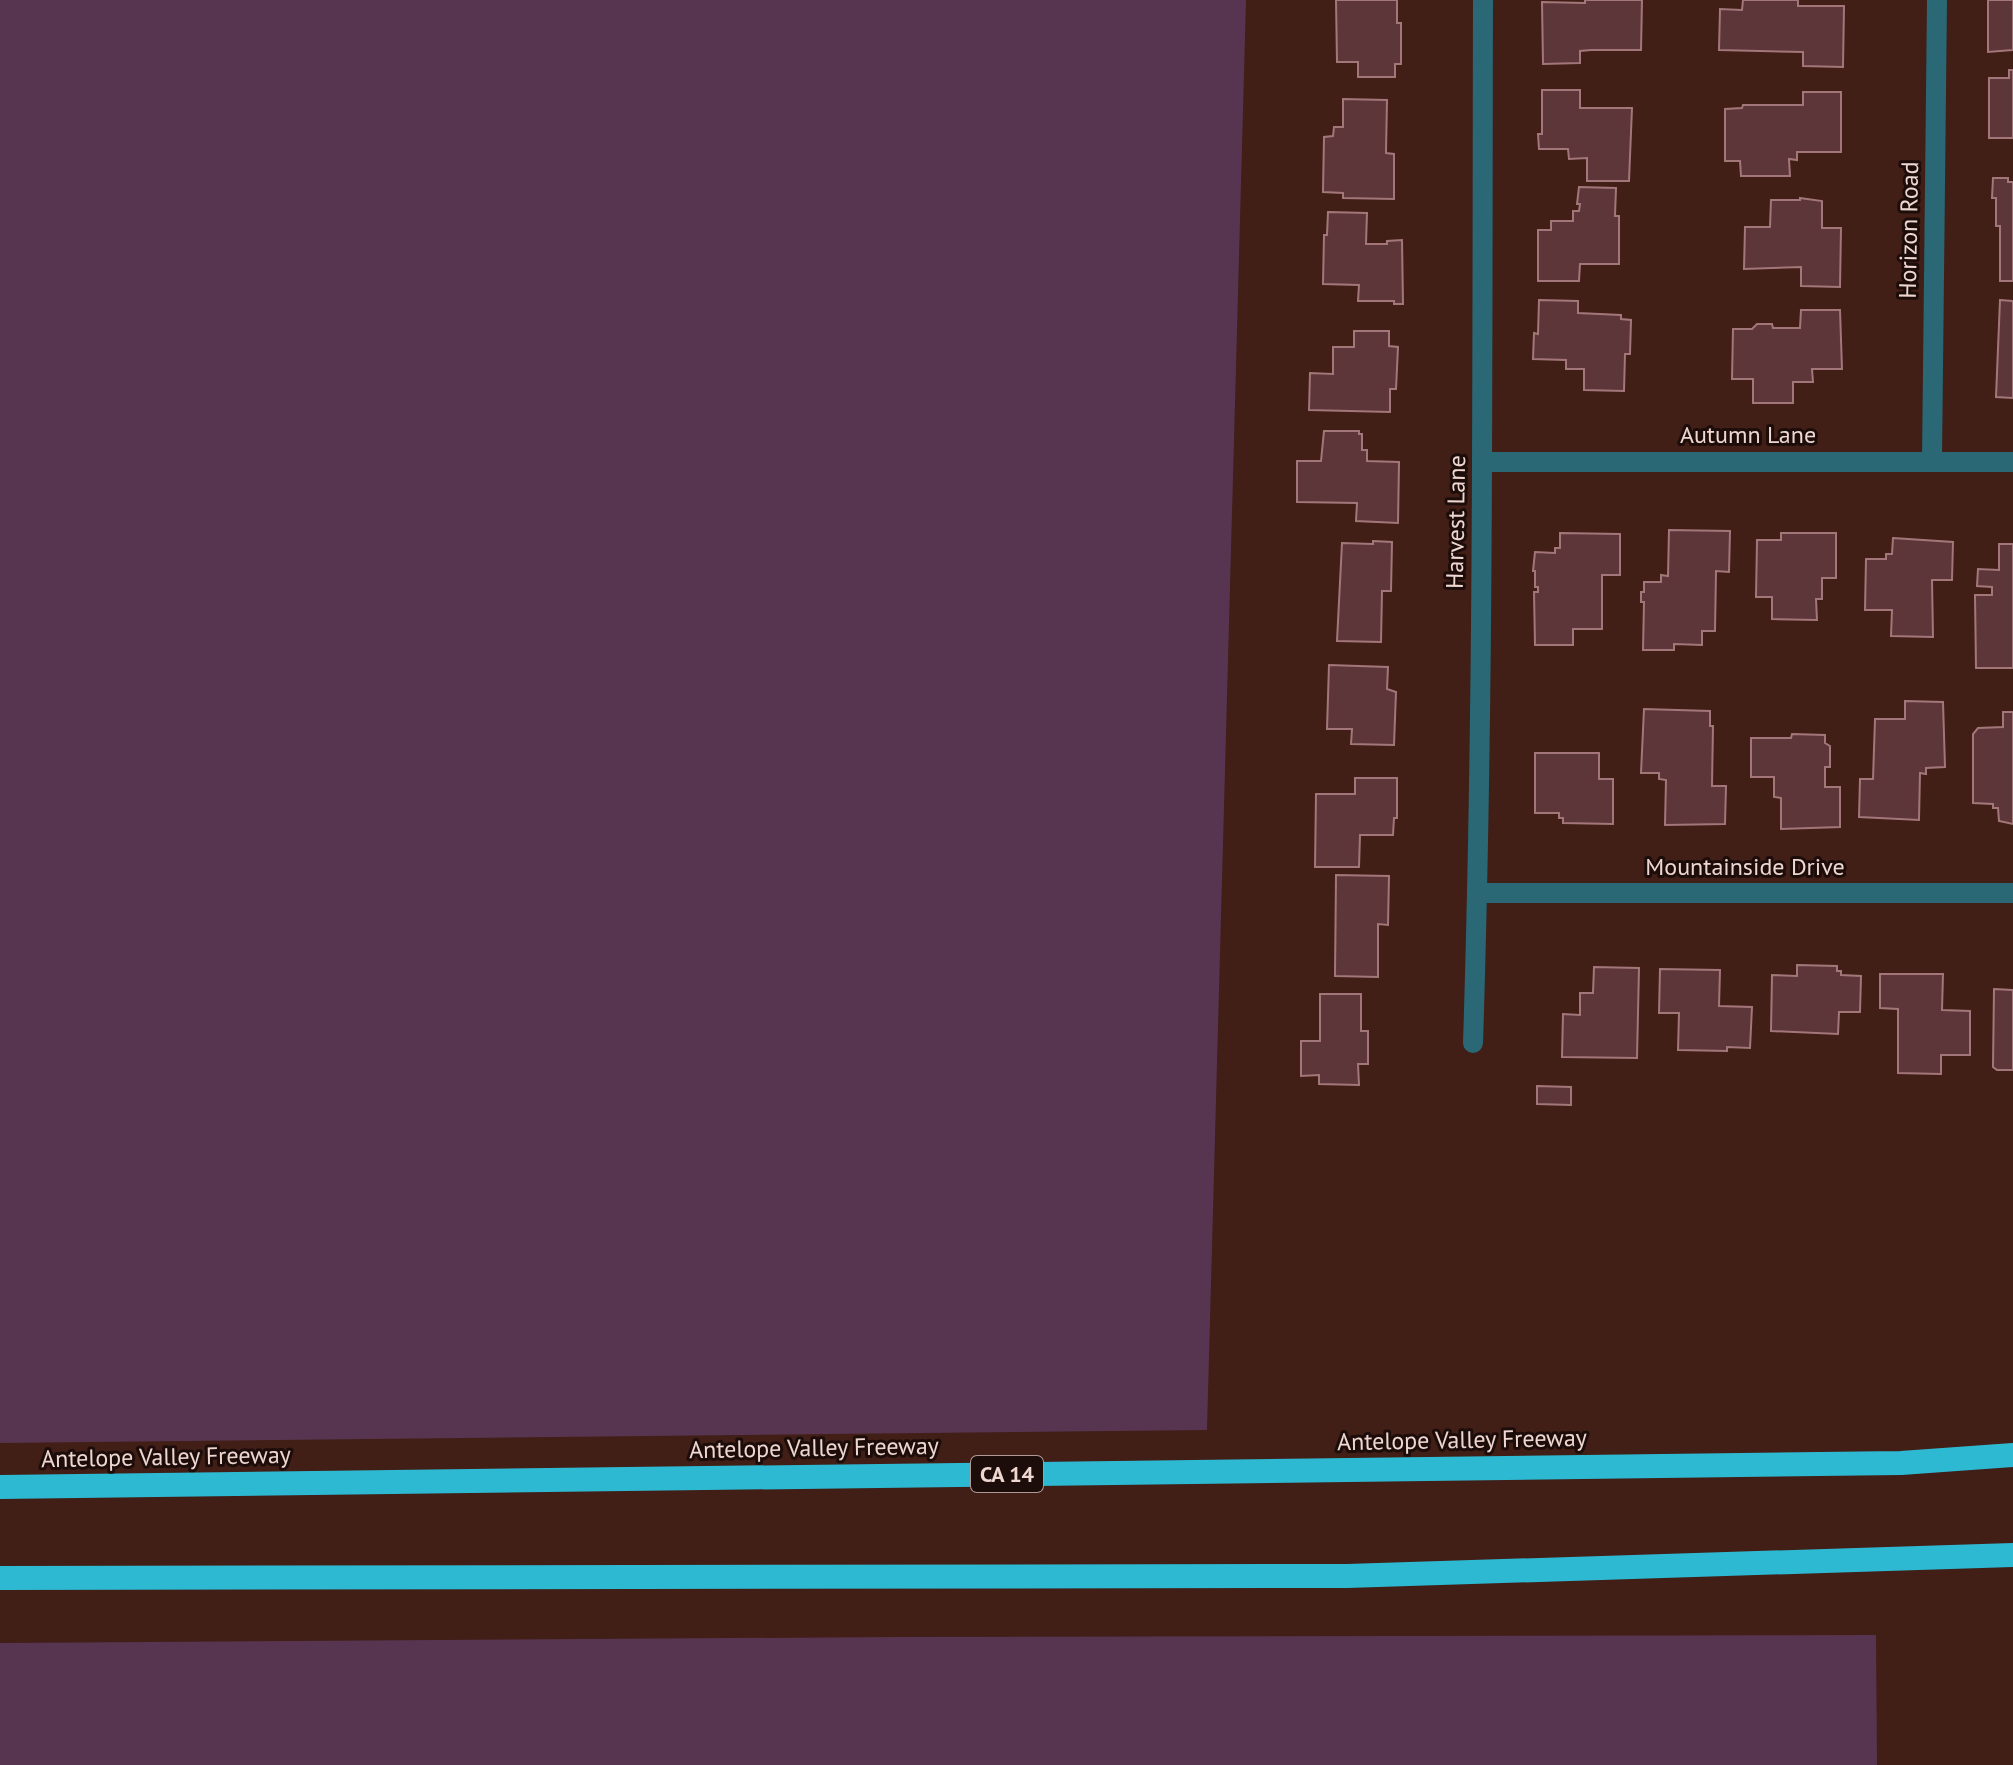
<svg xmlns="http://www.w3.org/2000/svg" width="2013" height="1765" viewBox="0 0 2013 1765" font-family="'PT Sans',sans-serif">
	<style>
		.green { fill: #573550 }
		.building { fill: #5d363a; stroke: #a3777a; stroke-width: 2 }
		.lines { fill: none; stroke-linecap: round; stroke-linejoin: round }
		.minor { stroke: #2a6875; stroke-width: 20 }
		.highway { stroke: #2eb9d3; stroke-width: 24 }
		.labels { text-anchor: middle; stroke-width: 6; stroke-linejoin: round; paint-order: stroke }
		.shield { fill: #1d0d0a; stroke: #b09a95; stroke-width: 2 }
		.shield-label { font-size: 22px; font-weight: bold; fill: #efd7d1 }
		.street-label { font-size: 24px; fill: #efd7d1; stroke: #1d0d0a }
	</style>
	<rect width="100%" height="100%" fill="#411e16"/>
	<path class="green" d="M0,0h1246l-39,1430 -1207,13z
		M1876,1635l1,130h-1877v-122l894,-6z"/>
	<path class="building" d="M1336,0h61v23h4v41h-6v13h-37v-15h-21z
		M1585,0h57l-1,50h-50l-11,1v12l-37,1 -1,-62 43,1z
		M1743,0h55v6h46l-1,61 -40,-1v-14l-84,-2 1,-41 22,1z
		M1988,0h25v50l-25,2z
		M2009,70h4v68h-24v-60h20z
		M1542,90h38v18h52l-3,73h-42v-23l-18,1 -1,-10h-29l-1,-15h4z
		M1803,92h38v60h-44v8l-8,-1 1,17h-49l-1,-15h-15v-52l17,-1 1,-3h60z
		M1343,99l44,1 -1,53 8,1v45l-51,-1v-5l-20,-1 1,-55 9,-1 1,-9h9z
		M1993,178h15v4h5v99h-13v-55h-4v-28h-4z
		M1579,187l37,1 -1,28h4v48h-39l-1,17h-41v-51h13v-9h22v-10h6l1,-7h-3z
		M1800,198l22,3v27h19l-1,59 -39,-1v-19l-57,2 1,-42h25l1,-27h29z
		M1328,212l39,1 -1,31h21v-3l15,-1 1,64h-9v-3h-36l1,-16 -36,-1 1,-49h3z
		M1539,300l39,1v12l43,2v4l10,1 -1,34h-5l-1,37 -40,-1v-21h-18v-9l-33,-1 1,-26 4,1z
		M2000,300l13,1v97l-17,-1z
		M1801,310h39l2,59h-30l1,13h-20v21h-40v-24h-21l1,-50h19l5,-5h15l1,4h27z
		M1354,331h35v15l9,1 -2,42h-6v23l-81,-2 1,-37 23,1v-27h21z
		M1324,431h35v3h3v16h5v11l32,1 -1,61 -42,-2 1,-18 -60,-1v-41h24z
		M1669,530l61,1 -1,41 -13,-1 -1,60h-13v14l-28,-1v6h-31l1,-48h-3v-10h3v-10h17v-7l7,1z
		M1560,533l60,1v41h-18v54h-29v16h-38l-1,-53h4v-5h-3v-16h-2l2,-19 20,1v-5h5z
		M1781,533h55v45h-14v21h-6l1,21 -45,-1v-22h-16l1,-57h24z
		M1893,538l60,4 -1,38h-20l1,57 -42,-1 1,-26h-27l1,-51h20v-5h6z
		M1373,541l19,1 -1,49h-9l-1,51 -44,-1 5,-98 31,1z
		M1999,544h14v124h-37l-1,-73h17v-8l-15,-1 1,-17 21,1z
		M1329,665l59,2 -1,22 9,3 -2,53 -43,-1 1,-15h-25z
		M1905,701l38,1 2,65 -19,1v6l-6,-1 -1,47 -60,-3 1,-38h13l2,-60h30z
		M1644,709l66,2v15h3l-1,60h14l-1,38 -60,1 1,-45 -7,-1v-6h-18z
		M2003,712h10v112l-14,-3 -1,-13h-5v-4l-20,-1v-69l5,-6 25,-1z
		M1792,734l33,1v8l5,3v21h-5v20h15v40l-59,2v-31l-7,-1v-20h-23v-39h40z
		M1535,753h64v26h14v45l-50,-1v-5h-4v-5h-24z
		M1355,778h42v40h-3l-1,17h-33l-1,32h-44l1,-73h39z
		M1336,875l53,1 -1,49 -10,-1v53l-43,-1z
		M1797,965l40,1v5h4v4l20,1 -1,36h-21l-1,22 -67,-3 1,-56 25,1z
		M1594,967l45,1 -2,90 -75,-1 1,-43 17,1v-22h13z
		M1660,969l60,1 -1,36 33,1 -2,41 -23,-1v4l-49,-1 1,-37h-20z
		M1880,974h63l-1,36 28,1v44h-29v19l-43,-1v-64l-18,-1z
		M1994,989l19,1v80h-16l-4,-3z
		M1320,994h41v37h7v33h-10l1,21 -40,-1v-9l-18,1v-35h19z
		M1537,1086l34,1v18l-34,-1z"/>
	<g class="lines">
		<path class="minor" d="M1932,460l5,-460
			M1482,462h531
			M1478,893h535
			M1473,1043c11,-347 9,-695 10,-1043"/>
		<path class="highway" d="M0,1487l1901,-24 112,-8
			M0,1578l1347,-2 666,-21"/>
	</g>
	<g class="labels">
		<rect class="shield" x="971" y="1456" width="72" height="36" rx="6"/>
		<g class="shield-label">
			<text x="1007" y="1482">CA 14</text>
		</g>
		<g class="street-label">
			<text transform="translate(1909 230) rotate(-89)" y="8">Horizon Road</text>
			<text x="1748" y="443">Autumn Lane</text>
			<text transform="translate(1456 522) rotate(-89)" y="8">Harvest Lane</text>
			<text x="1745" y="875">Mountainside Drive</text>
			<text transform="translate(1462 1440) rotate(-1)" y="8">Antelope Valley Freeway</text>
			<text transform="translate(814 1448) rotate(-1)" y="8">Antelope Valley Freeway</text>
			<text transform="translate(166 1457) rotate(-1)" y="8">Antelope Valley Freeway</text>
		</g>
	</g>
</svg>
